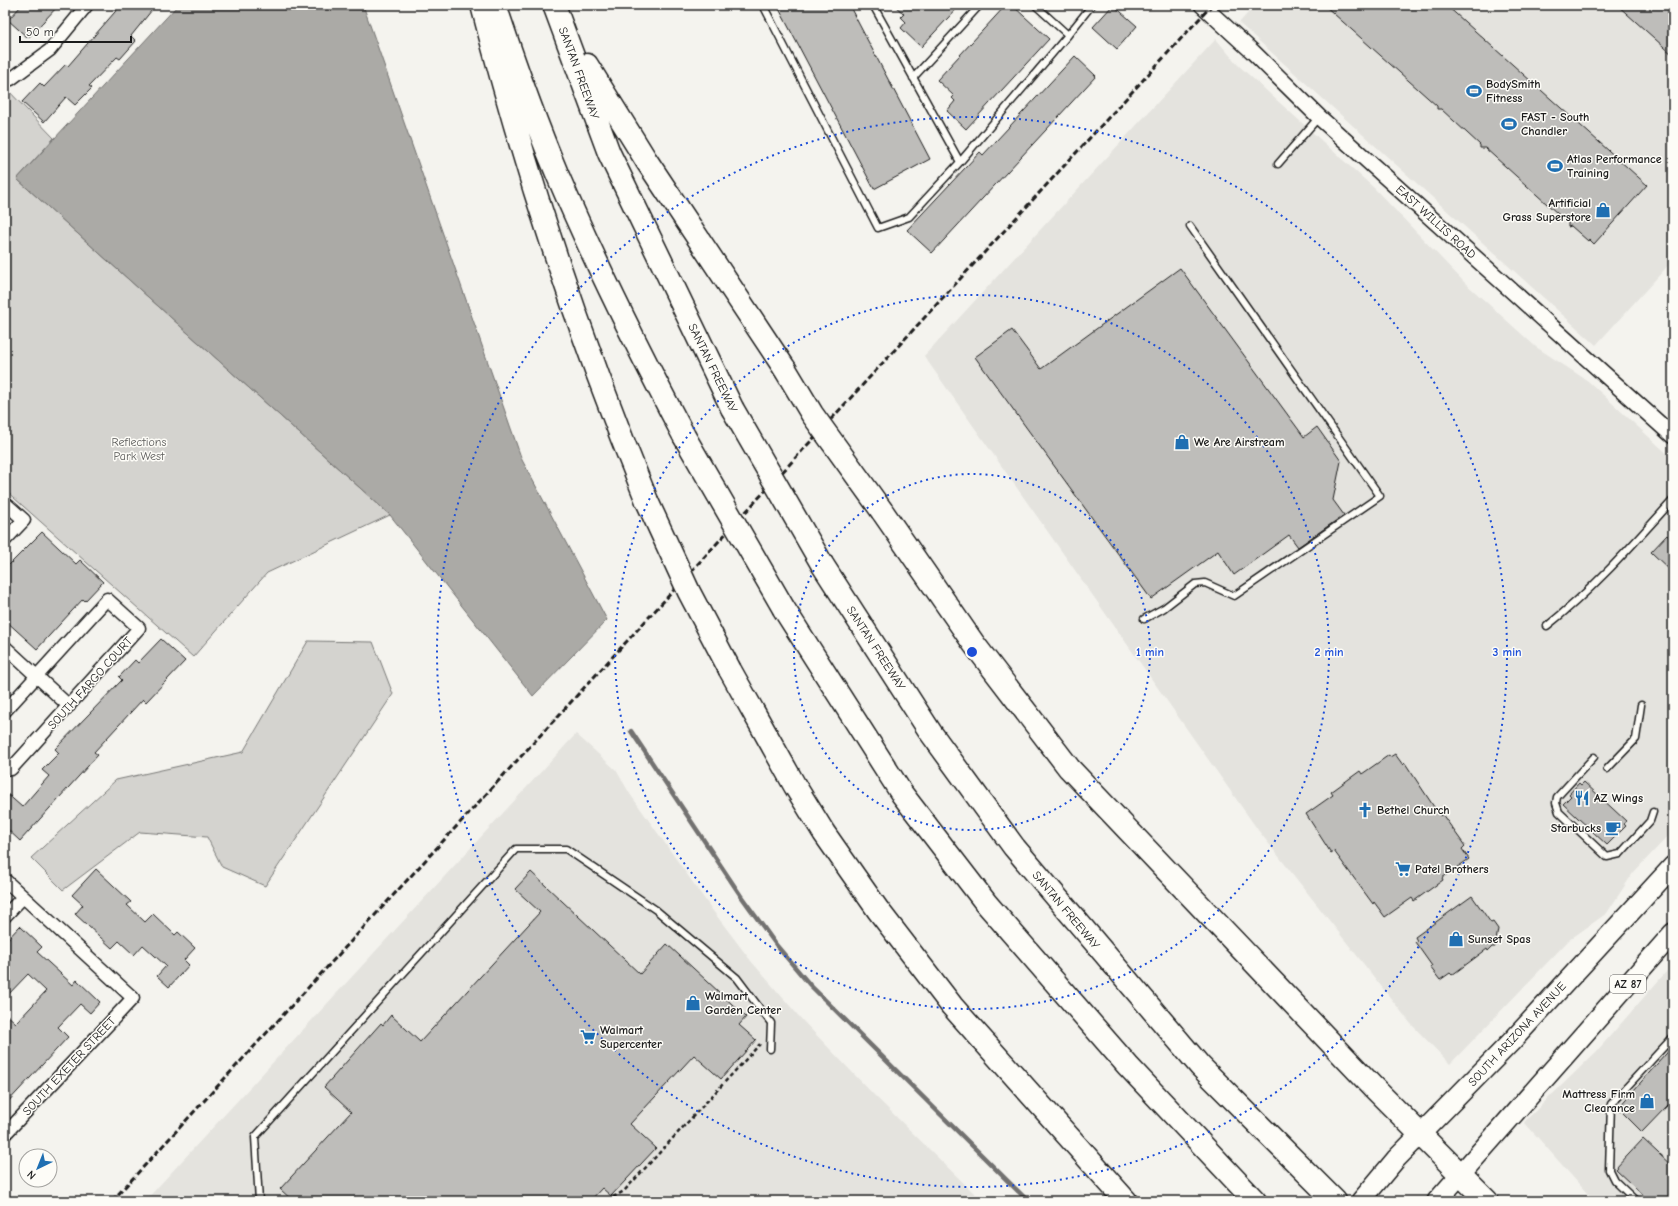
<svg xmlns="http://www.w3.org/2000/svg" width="1678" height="1206" viewBox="0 0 1678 1206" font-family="'Comic Neue',sans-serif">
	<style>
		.built { fill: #e4e3de }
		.green { fill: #d4d3cf; stroke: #787876 }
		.water { fill: #abaaa6; stroke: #72716f }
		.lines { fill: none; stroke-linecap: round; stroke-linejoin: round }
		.stream { stroke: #72716f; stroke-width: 4.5 }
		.building { fill: #bebdba; stroke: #1c1c1c }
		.service-casing { stroke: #1c1c1c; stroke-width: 9 }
		.minor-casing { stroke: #1c1c1c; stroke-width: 15 }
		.tertiary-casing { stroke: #1c1c1c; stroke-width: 18 }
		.primary-casing { stroke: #1c1c1c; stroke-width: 22 }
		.motorway-casing { stroke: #1c1c1c; stroke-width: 25 }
		.path { stroke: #1c1c1c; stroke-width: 2.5; stroke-dasharray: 4 3; stroke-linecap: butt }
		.service { stroke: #fdfcf7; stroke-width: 6 }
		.minor { stroke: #fdfcf7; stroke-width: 12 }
		.tertiary { stroke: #fdfcf7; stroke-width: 15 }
		.primary { stroke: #fdfcf7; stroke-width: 19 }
		.motorway { stroke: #fdfcf7; stroke-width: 22 }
		.rail { stroke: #1c1c1c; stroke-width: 3; stroke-dasharray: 6 3; stroke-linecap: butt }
		.motorway-bridge-casing { stroke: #1c1c1c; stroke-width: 25; stroke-linecap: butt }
		.motorway-bridge { stroke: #fdfcf7; stroke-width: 22 }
		.ring { fill: none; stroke: #1d4ed8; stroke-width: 2; stroke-dasharray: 2 4 }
		.labels { text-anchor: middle; stroke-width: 3; stroke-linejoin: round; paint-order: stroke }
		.shield { fill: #fdfcf7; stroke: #605f5e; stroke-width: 1 }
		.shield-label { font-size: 11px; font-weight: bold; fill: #1c1c1c }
		.street-label { font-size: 12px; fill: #1c1c1c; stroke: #fdfcf7 }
		.poi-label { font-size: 12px; font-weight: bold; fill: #1c1c1c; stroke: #fdfcf7; text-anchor: start }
		.park-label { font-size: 12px; fill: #5c5c5b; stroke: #fdfcf7 }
		.centre { fill: #1d4ed8; stroke: #fdfcf7; stroke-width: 2 }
		.ring-label { font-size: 12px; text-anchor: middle; font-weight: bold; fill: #1d4ed8; stroke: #fdfcf7; stroke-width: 3; stroke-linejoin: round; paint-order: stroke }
	</style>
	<rect width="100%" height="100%" fill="#f4f3ee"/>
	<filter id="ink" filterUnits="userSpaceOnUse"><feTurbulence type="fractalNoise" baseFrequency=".025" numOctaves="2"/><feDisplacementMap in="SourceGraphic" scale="8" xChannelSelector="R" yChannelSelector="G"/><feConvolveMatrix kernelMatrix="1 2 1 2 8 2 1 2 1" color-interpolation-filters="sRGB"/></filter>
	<g filter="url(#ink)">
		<path class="built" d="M1255,5h418v255l-77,85 -357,-322z
			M1216,39l22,26 136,123 90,94 72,65 52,34 85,78v372l-40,42 -26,40 -38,27 -119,124 -39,-40 -153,-194 -334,-474z
			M576,734l40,36 14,24 83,117 38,50 52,60 71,74 108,106h-837z
			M1673,964v237h-79l-70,-79 73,-71z"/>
		<path class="green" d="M5,87l49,51 -37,41 373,336 -123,58 -74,84 -188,-167z
			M308,641l65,1 20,52 -128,192 -43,-19 -15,-30 -67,-5 -77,58 -32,-32 85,-78 127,-28z"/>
		<path class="water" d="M178,5h185l159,455 85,160 -74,76 -143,-181 -373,-336z"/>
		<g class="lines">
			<path class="stream" d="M631,731l110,165 36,50 33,39 218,216"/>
		</g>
		<path class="building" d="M22,5h37l-31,33 -20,-18z
			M121,5h35l-25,31 5,5 -16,18 -3,-2 -28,29 3,2 -17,17 -9,-8 -22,25 -22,-20 18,-19 4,4 22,-23 2,2z
			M777,5h72l81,154 -56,30z
			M894,5h66l-39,42 -20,-19 5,-6 -5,-5 3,-3z
			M1006,5h6l37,34 -83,90 -19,-18 8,-10 -3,-3 2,-2 -17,-16z
			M1113,5l24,21 -20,23 -24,-22z
			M1324,5h122l201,180 -53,59 -5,-5 -1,2 -17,-15 -3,1v-4l-83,-75h-5v-3l-39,-36h-4v-3z
			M1617,5h56v50z
			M1075,56l21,20 -164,177 -25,-23 73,-78 3,3z
			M1180,268l124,169 13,-10 24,34 -8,39 11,15 -46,32 -9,-12 -55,40 -16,-24 -67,48 -176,-242 37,-27 29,39z
			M42,532l34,32 4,-4 23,22 -18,19 -2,-2 -46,50 -32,-29v-51z
			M1667,535l6,6v32l-22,-21z
			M161,639l24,22 -39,41 -3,-3 -25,27 -24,26 4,3 -78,86 -15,-14v-35l17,15 27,-31 -7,-6 17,-17 -4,-4 67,-69 -3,-3 16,-17 3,3z
			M1395,754l8,11 2,-2 35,53 2,-2 23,32 -3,3 7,10 -27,19 1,2 -29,21 -2,-3 -27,19 -11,-15 -1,2 -39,-53 -3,2 -25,-39 27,-19 -2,-3 29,-21 2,3 27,-19 1,2z
			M1584,782l42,39 -2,3 2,2 -19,19 -44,-41 8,-8 -2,-2 10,-11 2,2z
			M96,869l35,33 -4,3 18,17 8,-8 22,21 3,-3 17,16 -11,12 5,5 -20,22 -12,-11 9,-10 -23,-21 -9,10 -15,-14 -7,7 -37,-34 8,-9 -11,-10z
			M531,872l109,102 27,-30 79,73 -7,8 17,15 -35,39 -27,-24 -64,69 26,24 -45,48 -9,-8 -12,13h-297l-13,-12 71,-77 -27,-25 57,-64 2,2 8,-10 29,27 120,-130 -25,-23z
			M1472,896l19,27 2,-1 5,7 -3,18h-3l-4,4 -1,-2 -35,26 -2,-2 -10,7 -10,-13 2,-1 -17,-24 2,-1 -2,-4z
			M20,926l22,21 -5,5 36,33 4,-5 23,22 -10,11 -10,-9 -22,23 10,10 -63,68v-92l11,10 30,-32 -18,-17 -23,24v-56z
			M1673,1046v64l-5,-5 -26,27 -24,-24z
			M1643,1139l30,28v34h-24l-34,-32z"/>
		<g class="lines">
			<defs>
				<path id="service" d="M763,5l115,223 31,-11 51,-55 108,-127 -33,-30
					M873,5l87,157
					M1068,35l24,-30
					M913,78l67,-73
					M1278,164l41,-47
					M1144,619l20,-11 31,-24 10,-1 29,13 146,-100 -190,-270
					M1547,626c47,-37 86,-82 126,-126
					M1594,757l-37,40 -1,6 3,9 48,45 13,-3 30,-33 3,-9
					M1607,769l29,-30 5,-34
					M259,1201l-4,-64 261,-288h50l90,61 81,68 34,45 -1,26
					M1636,1201l-22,-21 -5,-10 2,-66 62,-67"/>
				<path id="minor" d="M5,80l6,-1 39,-29 37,-45
					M5,503l19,17 -19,20
					M5,647l64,59
					M5,711l102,-112 32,29 -128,141 -6,-6
					M5,880l128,118 -128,136
					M5,916l18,-19"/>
				<path id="tertiary" d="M1202,5l51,47 66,65 354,319"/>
				<path id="primary" d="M1361,1201l35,-42 115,-117 162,-176
					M1437,1201l236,-268"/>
				<path id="motorway" d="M482,5c43,168 99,335 165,496
					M554,5l55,148 123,255
					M499,17c18,54 37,107 59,159 38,89 81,175 126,260
					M587,65l59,95 139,209
					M882,511l92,133 95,124 304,319 114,114
					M822,564l109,169 83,114 186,219 135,135
					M784,609l118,185 84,109 142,163 127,135
					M730,670l65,116 29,47 54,77 74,96 174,195"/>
			</defs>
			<use href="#service" class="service-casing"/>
			<use href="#minor" class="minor-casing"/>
			<use href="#tertiary" class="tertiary-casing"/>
			<use href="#primary" class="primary-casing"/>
			<use href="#motorway" class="motorway-casing"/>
			<path class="path" d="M607,1201l17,-10 136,-147"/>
			<use href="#service" class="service"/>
			<use href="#minor" class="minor"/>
			<use href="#tertiary" class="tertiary"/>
			<use href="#primary" class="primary"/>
			<use href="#motorway" class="motorway"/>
			<path class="rail" d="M112,1201l1100,-1196"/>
			<defs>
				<path id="motorway-bridge" d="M785,369l27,45 70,97
					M732,408l90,156
					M684,436l100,173
					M647,501l42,91 41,78"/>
			</defs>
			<use href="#motorway-bridge" class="motorway-bridge-casing"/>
			<use href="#motorway-bridge" class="motorway-bridge"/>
		</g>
	</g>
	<g class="ring">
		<circle cx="972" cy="652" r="178"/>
		<circle cx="972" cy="652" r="357"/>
		<circle cx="972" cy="652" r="535"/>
	</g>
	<defs>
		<symbol id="stadium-bare" viewBox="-9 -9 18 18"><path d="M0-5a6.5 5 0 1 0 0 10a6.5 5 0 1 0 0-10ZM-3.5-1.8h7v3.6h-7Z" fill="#1f6fb2" stroke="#fdfcf7" stroke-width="2.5" paint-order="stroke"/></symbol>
		<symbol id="shop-bare" viewBox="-9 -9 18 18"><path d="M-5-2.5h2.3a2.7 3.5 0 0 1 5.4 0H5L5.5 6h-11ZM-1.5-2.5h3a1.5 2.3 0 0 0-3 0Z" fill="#1f6fb2" stroke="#fdfcf7" stroke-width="2.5" paint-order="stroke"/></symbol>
		<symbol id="restaurant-bare" viewBox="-9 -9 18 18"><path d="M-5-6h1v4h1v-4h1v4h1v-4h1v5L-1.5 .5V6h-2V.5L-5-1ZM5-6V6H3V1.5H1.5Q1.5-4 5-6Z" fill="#1f6fb2" stroke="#fdfcf7" stroke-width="2.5" paint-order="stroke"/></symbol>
		<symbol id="church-bare" viewBox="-9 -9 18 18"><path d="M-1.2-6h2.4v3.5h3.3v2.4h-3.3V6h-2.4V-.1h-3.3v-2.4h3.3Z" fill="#1f6fb2" stroke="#fdfcf7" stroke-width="2.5" paint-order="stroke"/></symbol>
		<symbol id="cafe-bare" viewBox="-9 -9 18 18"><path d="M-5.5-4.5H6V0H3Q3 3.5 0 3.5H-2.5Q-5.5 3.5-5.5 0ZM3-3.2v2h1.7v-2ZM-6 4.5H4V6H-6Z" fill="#1f6fb2" stroke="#fdfcf7" stroke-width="2.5" paint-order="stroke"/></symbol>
		<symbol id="supermarket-bare" viewBox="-9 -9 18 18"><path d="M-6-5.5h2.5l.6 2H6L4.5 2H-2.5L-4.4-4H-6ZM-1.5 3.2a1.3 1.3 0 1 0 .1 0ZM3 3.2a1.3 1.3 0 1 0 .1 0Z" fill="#1f6fb2" stroke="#fdfcf7" stroke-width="2.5" paint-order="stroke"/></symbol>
	</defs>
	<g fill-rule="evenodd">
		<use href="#stadium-bare" x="1463" y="80" width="22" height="22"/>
		<use href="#stadium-bare" x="1498" y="113" width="22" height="22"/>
		<use href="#stadium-bare" x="1544" y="155" width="22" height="22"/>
		<use href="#shop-bare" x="1592" y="199" width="22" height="22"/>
		<use href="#shop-bare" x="1171" y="431" width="22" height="22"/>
		<use href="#restaurant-bare" x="1571" y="787" width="22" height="22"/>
		<use href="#church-bare" x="1354" y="799" width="22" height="22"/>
		<use href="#cafe-bare" x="1602" y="817" width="22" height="22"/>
		<use href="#supermarket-bare" x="1392" y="858" width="22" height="22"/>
		<use href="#shop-bare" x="1445" y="928" width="22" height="22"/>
		<use href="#shop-bare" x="682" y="992" width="22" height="22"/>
		<use href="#supermarket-bare" x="577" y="1026" width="22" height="22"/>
		<use href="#shop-bare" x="1636" y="1090" width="22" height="22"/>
	</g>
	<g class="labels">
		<rect class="shield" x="1610" y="975" width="36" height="18" rx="3"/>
		<g class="shield-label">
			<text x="1628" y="988">AZ 87</text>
		</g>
		<g class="street-label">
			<text transform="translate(579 73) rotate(70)" y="4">SANTAN FREEWAY</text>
			<text transform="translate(1436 222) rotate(42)" y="4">EAST WILLIS ROAD</text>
			<text transform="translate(713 368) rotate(64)" y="4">SANTAN FREEWAY</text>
			<text transform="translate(876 648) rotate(57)" y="4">SANTAN FREEWAY</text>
			<text transform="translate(90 683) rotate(-48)" y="4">SOUTH FARGO COURT</text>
			<text transform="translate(1066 910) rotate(50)" y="4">SANTAN FREEWAY</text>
			<text transform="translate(1517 1034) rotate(-47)" y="4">SOUTH ARIZONA AVENUE</text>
			<text transform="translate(69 1066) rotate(-47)" y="4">SOUTH EXETER STREET</text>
		</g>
		<g class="poi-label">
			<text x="1486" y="88">BodySmith<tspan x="1486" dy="14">Fitness</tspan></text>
			<text x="1521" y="121">FAST - South<tspan x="1521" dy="14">Chandler</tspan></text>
			<text x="1567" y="163">Atlas Performance<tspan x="1567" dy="14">Training</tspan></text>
			<text x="1591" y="207" text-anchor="end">Artificial<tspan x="1591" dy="14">Grass Superstore</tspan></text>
			<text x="1194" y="446">We Are Airstream</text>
			<text x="1594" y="802">AZ Wings</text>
			<text x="1377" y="814">Bethel Church</text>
			<text x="1601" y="832" text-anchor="end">Starbucks</text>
			<text x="1415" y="873">Patel Brothers</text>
			<text x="1468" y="943">Sunset Spas</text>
			<text x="705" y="1000">Walmart<tspan x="705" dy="14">Garden Center</tspan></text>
			<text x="600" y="1034">Walmart<tspan x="600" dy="14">Supercenter</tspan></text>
			<text x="1635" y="1098" text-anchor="end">Mattress Firm<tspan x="1635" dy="14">Clearance</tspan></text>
		</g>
		<g class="park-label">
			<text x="139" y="446">Reflections<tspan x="139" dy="14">Park West</tspan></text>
		</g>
	</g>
	<circle cx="972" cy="652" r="6" class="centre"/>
	<g class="ring-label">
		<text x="1150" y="656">1 min</text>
		<text x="1329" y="656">2 min</text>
		<text x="1507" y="656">3 min</text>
	</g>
	<rect width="1678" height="1206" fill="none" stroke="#fdfcf7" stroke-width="20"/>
	<rect x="10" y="10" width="1658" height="1186" fill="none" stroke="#1c1c1c" stroke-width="1.5" filter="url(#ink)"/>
	<g transform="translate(38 1168) rotate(223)"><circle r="19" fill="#fdfcf7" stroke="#a3a29f"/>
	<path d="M0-3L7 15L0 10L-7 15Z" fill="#1f6fb2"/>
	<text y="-6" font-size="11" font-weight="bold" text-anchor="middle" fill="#1c1c1c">N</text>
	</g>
	<path d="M20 36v6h111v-6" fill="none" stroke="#1c1c1c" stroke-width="2"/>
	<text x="26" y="36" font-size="12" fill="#1c1c1c" stroke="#fdfcf7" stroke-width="3" paint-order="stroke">50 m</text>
</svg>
